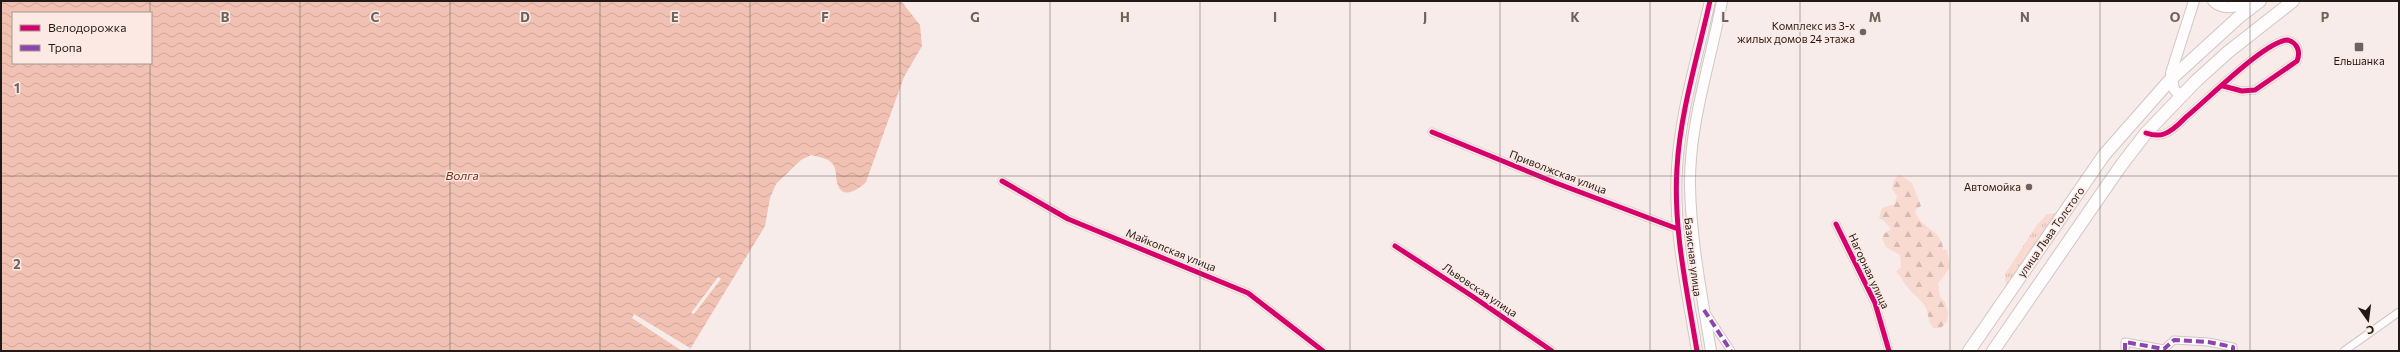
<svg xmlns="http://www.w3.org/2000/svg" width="2400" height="352" viewBox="0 0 2400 352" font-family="Commissioner,sans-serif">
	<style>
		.grass { fill: url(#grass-tufts) }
		.forest { fill: url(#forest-firs) }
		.water { fill: url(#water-waves); fill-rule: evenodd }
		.pier { fill: #f7ece9 }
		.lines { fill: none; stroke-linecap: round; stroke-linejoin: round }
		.street-casing { stroke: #cfc7c5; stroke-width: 9 }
		.secondary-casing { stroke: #cfc7c5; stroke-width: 12 }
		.primary-casing { stroke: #cfc7c5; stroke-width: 14 }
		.street { stroke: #fefcfc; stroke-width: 7 }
		.secondary { stroke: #fefcfc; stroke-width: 10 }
		.primary { stroke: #fefcfc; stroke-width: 12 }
		.quiet { stroke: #8e44ad; stroke-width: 4; stroke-dasharray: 8 4; stroke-linecap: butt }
		.cycleway-casing { stroke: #fde9e3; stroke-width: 8 }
		.cycleway { stroke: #d6006c; stroke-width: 5 }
		.grid { fill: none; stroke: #6b6360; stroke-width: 1; stroke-opacity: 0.55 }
		.poi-dot { fill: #6b6360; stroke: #fde9e3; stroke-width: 1.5 }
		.labels { text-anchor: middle; stroke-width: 3; stroke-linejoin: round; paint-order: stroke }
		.poi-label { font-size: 11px; fill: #201917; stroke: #fde9e3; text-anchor: end }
		.street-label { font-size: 11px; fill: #201917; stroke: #fde9e3 }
		.water-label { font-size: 12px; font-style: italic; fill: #793018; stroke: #fde9e3 }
		.grid-label { font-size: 13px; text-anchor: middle; font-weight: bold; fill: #6b6360; stroke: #fde9e3; stroke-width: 3; stroke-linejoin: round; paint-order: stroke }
	</style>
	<defs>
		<pattern id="grass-tufts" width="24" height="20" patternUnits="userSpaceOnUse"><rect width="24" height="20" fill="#f9dad1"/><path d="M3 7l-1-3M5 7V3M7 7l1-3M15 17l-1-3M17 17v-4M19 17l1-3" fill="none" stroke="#d5bab3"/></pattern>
		<pattern id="forest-firs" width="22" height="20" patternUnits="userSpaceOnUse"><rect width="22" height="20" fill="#f9dad1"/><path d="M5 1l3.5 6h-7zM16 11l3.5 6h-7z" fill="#d5bab3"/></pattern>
		<pattern id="water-waves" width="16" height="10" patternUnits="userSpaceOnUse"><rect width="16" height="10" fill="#f1c2b3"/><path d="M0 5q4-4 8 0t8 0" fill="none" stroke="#cea699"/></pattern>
	</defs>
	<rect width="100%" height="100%" fill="#f7ece9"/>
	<path class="grass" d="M2056,213l-50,74 -1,-13 32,-49 10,-11z"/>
	<path class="forest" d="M1899,174l13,9 9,23 -6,4c3,18 28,19 28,40h4l3,17 -12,17 2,13 5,5 3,11 -1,8 -6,7h-8c-5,-7 -4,-12 -7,-20 -5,-9 -13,-13 -19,-21 -4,-5 -5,-10 -11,-15l5,-5 -1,-12 -14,-8 -4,-8 2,-5 7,-5 -7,-8 -5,-3 3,-10 13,-4 2,-8 -5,-7 2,-9z"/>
	<path class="water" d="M1,1h900l19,24 2,21 -18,31 -38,105c-7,7 -23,18 -28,3 -3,-6 -1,-13 -4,-19 -4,-8 -15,-9 -23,-11l-10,5 -25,24 -6,14 -5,28 -76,125h-688zM13,13h138v50h-138z"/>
	<path class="pier" d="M718,277l3,2 -27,35 -3,-1z
		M634,314l56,34 -1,3h-7l-50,-33z"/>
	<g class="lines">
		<defs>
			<path id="street" d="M1432,132l124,51 122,46
				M2146,133c6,2 12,3 18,1 9,-3 16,-11 22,-17 20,-16 80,-77 102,-77 9,3 13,11 9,21l-42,29 -13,1 -19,-5
				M1002,181l66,38 180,74 75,58
				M1836,224l39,79 14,48
				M1395,246l77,50 80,55
				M1706,313l25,38
				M2125,351v-9l39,7 10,-9 34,2 25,5v4
				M2344,351l55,-39"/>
			<path id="secondary" d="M2213,1c11,11 26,5 39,0
				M2181,97l-7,-8 -3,-16 23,-72
				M1697,351c-10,-61 -24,-122 -20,-183 3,-55 21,-113 33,-167
				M1711,351c-9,-55 -20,-110 -21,-165 -1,-62 21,-125 32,-185"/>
			<path id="primary" d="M1969,351l135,-196 67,-76 68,-62 21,-16
				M1993,351l127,-184 26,-34 50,-52 32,-29 65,-51"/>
		</defs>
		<use href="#street" class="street-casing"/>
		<use href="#secondary" class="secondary-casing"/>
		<use href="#primary" class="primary-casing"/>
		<use href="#street" class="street"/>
		<use href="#secondary" class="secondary"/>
		<use href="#primary" class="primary"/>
		<path class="quiet" d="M1704,310l27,41
			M2125,351v-9l39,7 10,-9 34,2 25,5v4"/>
		<defs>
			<path id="cycleway" d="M1432,132l124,51 122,46
				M2146,133c6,2 12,3 18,1 9,-3 16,-11 22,-17 20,-16 80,-77 102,-77 9,3 13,11 9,21l-42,29 -13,1 -19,-5
				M1002,181l66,38 180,74 75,58
				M1836,224l39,79 14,48
				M1395,246l77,50 80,55
				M1697,351c-10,-61 -24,-122 -20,-183 3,-55 21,-113 33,-167"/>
		</defs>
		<use href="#cycleway" class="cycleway-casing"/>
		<use href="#cycleway" class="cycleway"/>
	</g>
	<path class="grid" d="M150,1v12M300,1v350M450,1v350M600,1v350M750,1v350M900,1v350M1050,1v350M1200,1v350M1350,1v350M1500,1v350M1650,1v350M1800,1v350M1950,1v350M2100,1v350M2250,1v350M150,63v288M1,176h2398"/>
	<g class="poi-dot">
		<circle cx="1863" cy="32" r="4"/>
		<rect x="2354" y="42" width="10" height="10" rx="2"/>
		<circle cx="2029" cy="187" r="4"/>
	</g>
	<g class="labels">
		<g class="poi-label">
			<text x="1855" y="30">Комплекс из 3-х<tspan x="1855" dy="13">жилых домов 24 этажа</tspan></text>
			<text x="2359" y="65" text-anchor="middle">Ельшанка</text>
			<text x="2021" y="191">Автомойка</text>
		</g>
		<g class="street-label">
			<text transform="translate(1558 172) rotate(21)" y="4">Приволжская улица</text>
			<text transform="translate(2051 232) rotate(-55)" y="4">улица Льва Толстого</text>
			<text transform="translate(1171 250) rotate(22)" y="4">Майкопская улица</text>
			<text transform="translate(1693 257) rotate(83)" y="4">Базисная улица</text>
			<text transform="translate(1869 271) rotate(65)" y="4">Нагорная улица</text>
			<text transform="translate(1480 290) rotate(34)" y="4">Львовская улица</text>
		</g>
		<g class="water-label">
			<text x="462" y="180">Волга</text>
		</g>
	</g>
	<g class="grid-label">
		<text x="225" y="22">B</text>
		<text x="375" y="22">C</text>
		<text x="525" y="22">D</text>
		<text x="675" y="22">E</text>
		<text x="825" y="22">F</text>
		<text x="975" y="22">G</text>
		<text x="1125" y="22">H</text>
		<text x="1275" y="22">I</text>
		<text x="1425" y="22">J</text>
		<text x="1575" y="22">K</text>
		<text x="1725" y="22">L</text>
		<text x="1875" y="22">M</text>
		<text x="2025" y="22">N</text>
		<text x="2175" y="22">O</text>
		<text x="2325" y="22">P</text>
		<text x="17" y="93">1</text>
		<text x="17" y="269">2</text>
	</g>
	<rect width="2400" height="352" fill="none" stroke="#201917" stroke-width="4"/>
	<rect x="12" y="12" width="140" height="52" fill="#fde9e3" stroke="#a59691"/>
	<rect x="20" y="25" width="20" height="6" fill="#d6006c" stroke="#a59691"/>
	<text x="48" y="32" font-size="12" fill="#201917">Велодорожка</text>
	<rect x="20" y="45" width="20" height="6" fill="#8e44ad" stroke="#a59691"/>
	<text x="48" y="52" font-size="12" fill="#201917">Тропа</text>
	<g transform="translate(2368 320) rotate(166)" stroke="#fde9e3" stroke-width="3" paint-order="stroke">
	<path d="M0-3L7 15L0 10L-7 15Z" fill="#201917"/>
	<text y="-6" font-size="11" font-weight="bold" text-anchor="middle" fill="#201917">С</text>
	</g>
</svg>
